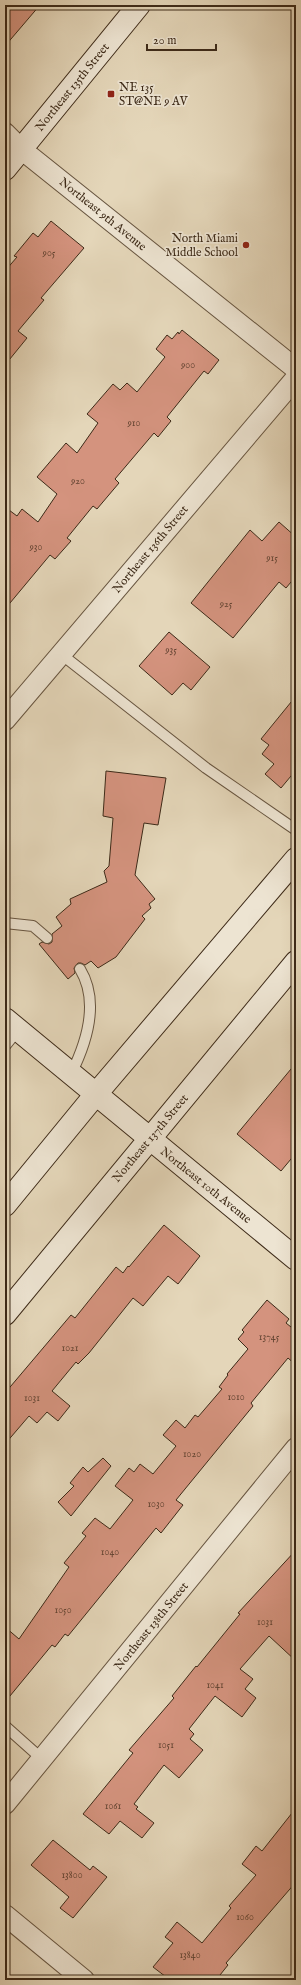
<svg xmlns="http://www.w3.org/2000/svg" width="301" height="1985" viewBox="0 0 301 1985" font-family="'IM FELL English',serif">
	<style>
		.building { fill: #d4937e; stroke: #3d2a18 }
		.lines { fill: none; stroke-linecap: round; stroke-linejoin: round }
		.lane-casing { stroke: #675540; stroke-width: 12 }
		.street-casing { stroke: #675540; stroke-width: 22 }
		.secondary-casing { stroke: #3d2a18; stroke-width: 24 }
		.lane { stroke: #ede4d2; stroke-width: 10 }
		.street { stroke: #ede4d2; stroke-width: 20 }
		.secondary { stroke: #ede4d2; stroke-width: 22 }
		.poi-dot { fill: #8f2418; stroke: #ede4d2; stroke-width: 1.5 }
		.labels { text-anchor: middle; stroke-width: 3.5; stroke-linejoin: round; paint-order: stroke }
		.number-label { font-size: 10px; fill: #634432 }
		.street-label { font-size: 12px; fill: #3d2a18; stroke: #ede4d2 }
		.poi-label { font-size: 12px; fill: #3d2a18; stroke: #ede4d2; text-anchor: start }
	</style>
	<rect width="100%" height="100%" fill="#e4d6b9"/>
	<filter id="stains"><feTurbulence type="fractalNoise" baseFrequency=".005" numOctaves="4"/><feColorMatrix values="0 0 0 0 .2 0 0 0 0 .09 0 0 0 0 .02 0 0 0 .5 -.17"/></filter>
	<radialGradient id="worn" r=".72"><stop offset=".6" stop-color="#630" stop-opacity="0"/><stop offset="1" stop-color="#630" stop-opacity=".3"/></radialGradient>
	<path class="building" d="M5,5h35l-35,41z
		M51,221l33,27 -43,50 3,2 -26,31 9,7 -22,27v-94l12,-14 -3,-1 19,-23 5,4z
		M182,330l37,30 -11,14 -4,-3 -37,46 4,4 -13,16 -4,-4 -39,46 4,4 -22,26 -4,-3 -26,32 4,3 -16,18 -5,-4 -45,54v-102l12,9 5,-7 16,13 19,-28 -20,-17 29,-34 11,10 21,-30 -11,-9 26,-30 7,6 7,-7 10,9 28,-35 -9,-8 11,-14 5,4 6,-7 1,2z
		M279,522l17,15v39l-10,12 -7,-6 -46,56 -42,-35 59,-73 12,11z
		M169,632l41,35 -19,23 -8,-7 -11,12 -33,-29z
		M296,696v74l-15,18 -16,-14 9,-10 -12,-10 7,-9 -8,-6z
		M106,771l60,7 -8,47 -14,-2 -9,52 20,24 -6,5 2,4 -9,8 3,3 -29,38 -18,11 -7,-7 -6,4 -4,-2h-3l-4,5 1,5 -7,6 -29,-35 3,-2 7,2 3,-2v-8l10,-8 -6,-9 15,-13 -1,-5 37,-17 -3,-11 5,-5 4,-48 -10,-2z
		M296,1063v90l-15,18 -44,-37z
		M164,1225l36,31 -22,28 -10,-8 -25,30 -10,-8 -44,55 -11,11 -2,-2 -24,29 18,15 -12,15 -11,-9 -10,11 -8,-7 -24,28v-51l66,-78 4,3 41,-51 7,6 5,-7 1,1z
		M267,1300l22,19 -3,4 10,8v34l-8,-7 -37,45 2,3 -77,94 7,5 -22,28 -5,-5 -88,108 -3,-2 -10,13 -3,-2 -47,57v-75l14,12 50,-72 -5,-4 22,-27 -4,-3 13,-15 15,11 23,-29 -18,-14 14,-18 5,4 6,-8 13,10 23,-28 -13,-11 13,-15 9,8 10,-13 3,2 24,-28 -3,-2 9,-12 -1,-1 21,-25 -10,-10 6,-7 -2,-2z
		M103,1458l8,8 -40,50 -13,-14 16,-16 -4,-3 13,-16 5,5z
		M296,1550v111l-27,-25 -29,33 13,10 -8,10 11,9 -14,19 -27,-21 -26,33 5,5 -4,5 13,11 -24,28 -15,-13 -30,39 4,3 -2,2 18,14 -12,15 -22,-17 -11,13 -26,-20 50,-61 -4,-3 45,-52 -2,-2 24,-30 1,1 43,-53 -2,-1z
		M296,1808v74l-70,81 2,2 -12,15h-46l-17,-13 20,-24 -8,-6 12,-15 25,21 29,-35 -2,-2 27,-31 -14,-11 14,-18 6,5z
		M53,1840l37,30 3,-4 14,11 -34,41 -13,-10 9,-11 -38,-32z"/>
	<g class="lines">
		<defs>
			<path id="lane" d="M61,654l145,114 90,62
				M5,923l28,3 14,12
				M5,1046l13,-16
				M71,1074c16,-32 29,-72 9,-105
				M5,1726l37,33"/>
			<path id="street" d="M5,133l16,16 275,220
				M5,720l291,-342
				M5,1804l291,-356
				M5,1915l79,65"/>
			<path id="secondary" d="M5,169l134,-164
				M5,1019l291,240
				M5,1205l91,-111 200,-235
				M5,1314l291,-352"/>
		</defs>
		<use href="#lane" class="lane-casing"/>
		<use href="#street" class="street-casing"/>
		<use href="#secondary" class="secondary-casing"/>
		<use href="#lane" class="lane"/>
		<use href="#street" class="street"/>
		<use href="#secondary" class="secondary"/>
	</g>
	<g class="poi-dot">
		<rect x="107" y="90" width="8" height="8" rx="2"/>
		<circle cx="246" cy="245" r="4"/>
	</g>
	<g class="labels">
		<g class="number-label">
			<text x="49" y="256">905</text>
			<text x="188" y="368">900</text>
			<text x="134" y="426">910</text>
			<text x="78" y="484">920</text>
			<text x="36" y="550">930</text>
			<text x="272" y="561">915</text>
			<text x="226" y="607">925</text>
			<text x="171" y="653">935</text>
			<text x="269" y="1340">13745</text>
			<text x="70" y="1351">1021</text>
			<text x="236" y="1400">1010</text>
			<text x="32" y="1401">1031</text>
			<text x="192" y="1457">1020</text>
			<text x="156" y="1507">1030</text>
			<text x="110" y="1555">1040</text>
			<text x="63" y="1613">1050</text>
			<text x="265" y="1625">1031</text>
			<text x="215" y="1688">1041</text>
			<text x="166" y="1748">1051</text>
			<text x="113" y="1809">1061</text>
			<text x="72" y="1878">13800</text>
			<text x="245" y="1920">1060</text>
			<text x="190" y="1958">13840</text>
		</g>
		<g class="street-label">
			<text transform="translate(72 87) rotate(-51)" y="4">Northeast 135th Street</text>
			<text transform="translate(103 214) rotate(39)" y="4">Northeast 9th Avenue</text>
			<text transform="translate(150 549) rotate(-50)" y="4">Northeast 136th Street</text>
			<text transform="translate(150 1138) rotate(-50)" y="4">Northeast 137th Street</text>
			<text transform="translate(206 1185) rotate(39)" y="4">Northeast 10th Avenue</text>
			<text transform="translate(151 1626) rotate(-51)" y="4">Northeast 138th Street</text>
		</g>
		<g class="poi-label">
			<text x="119" y="91">NE 135<tspan x="119" dy="14">ST@NE 9 AV</tspan></text>
			<text x="238" y="242" text-anchor="end">North Miami<tspan x="238" dy="14">Middle School</tspan></text>
		</g>
	</g>
	<rect width="301" height="1985" fill="none" stroke="#e4d6b9" stroke-width="20"/>
	<rect x="6" y="6" width="289" height="1973" fill="none" stroke="#3d2a18" stroke-width="2"/>
	<rect x="10" y="10" width="281" height="1965" fill="none" stroke="#3d2a18"/>
	<path d="M147 44v6h69v-6" fill="none" stroke="#3d2a18" stroke-width="2"/>
	<text x="153" y="44" font-size="12" fill="#3d2a18" stroke="#ede4d2" stroke-width="3" paint-order="stroke">20 m</text>
	<rect width="100%" height="100%" filter="url(#stains)"/>
	<rect width="100%" height="100%" fill="url(#worn)"/>
</svg>
